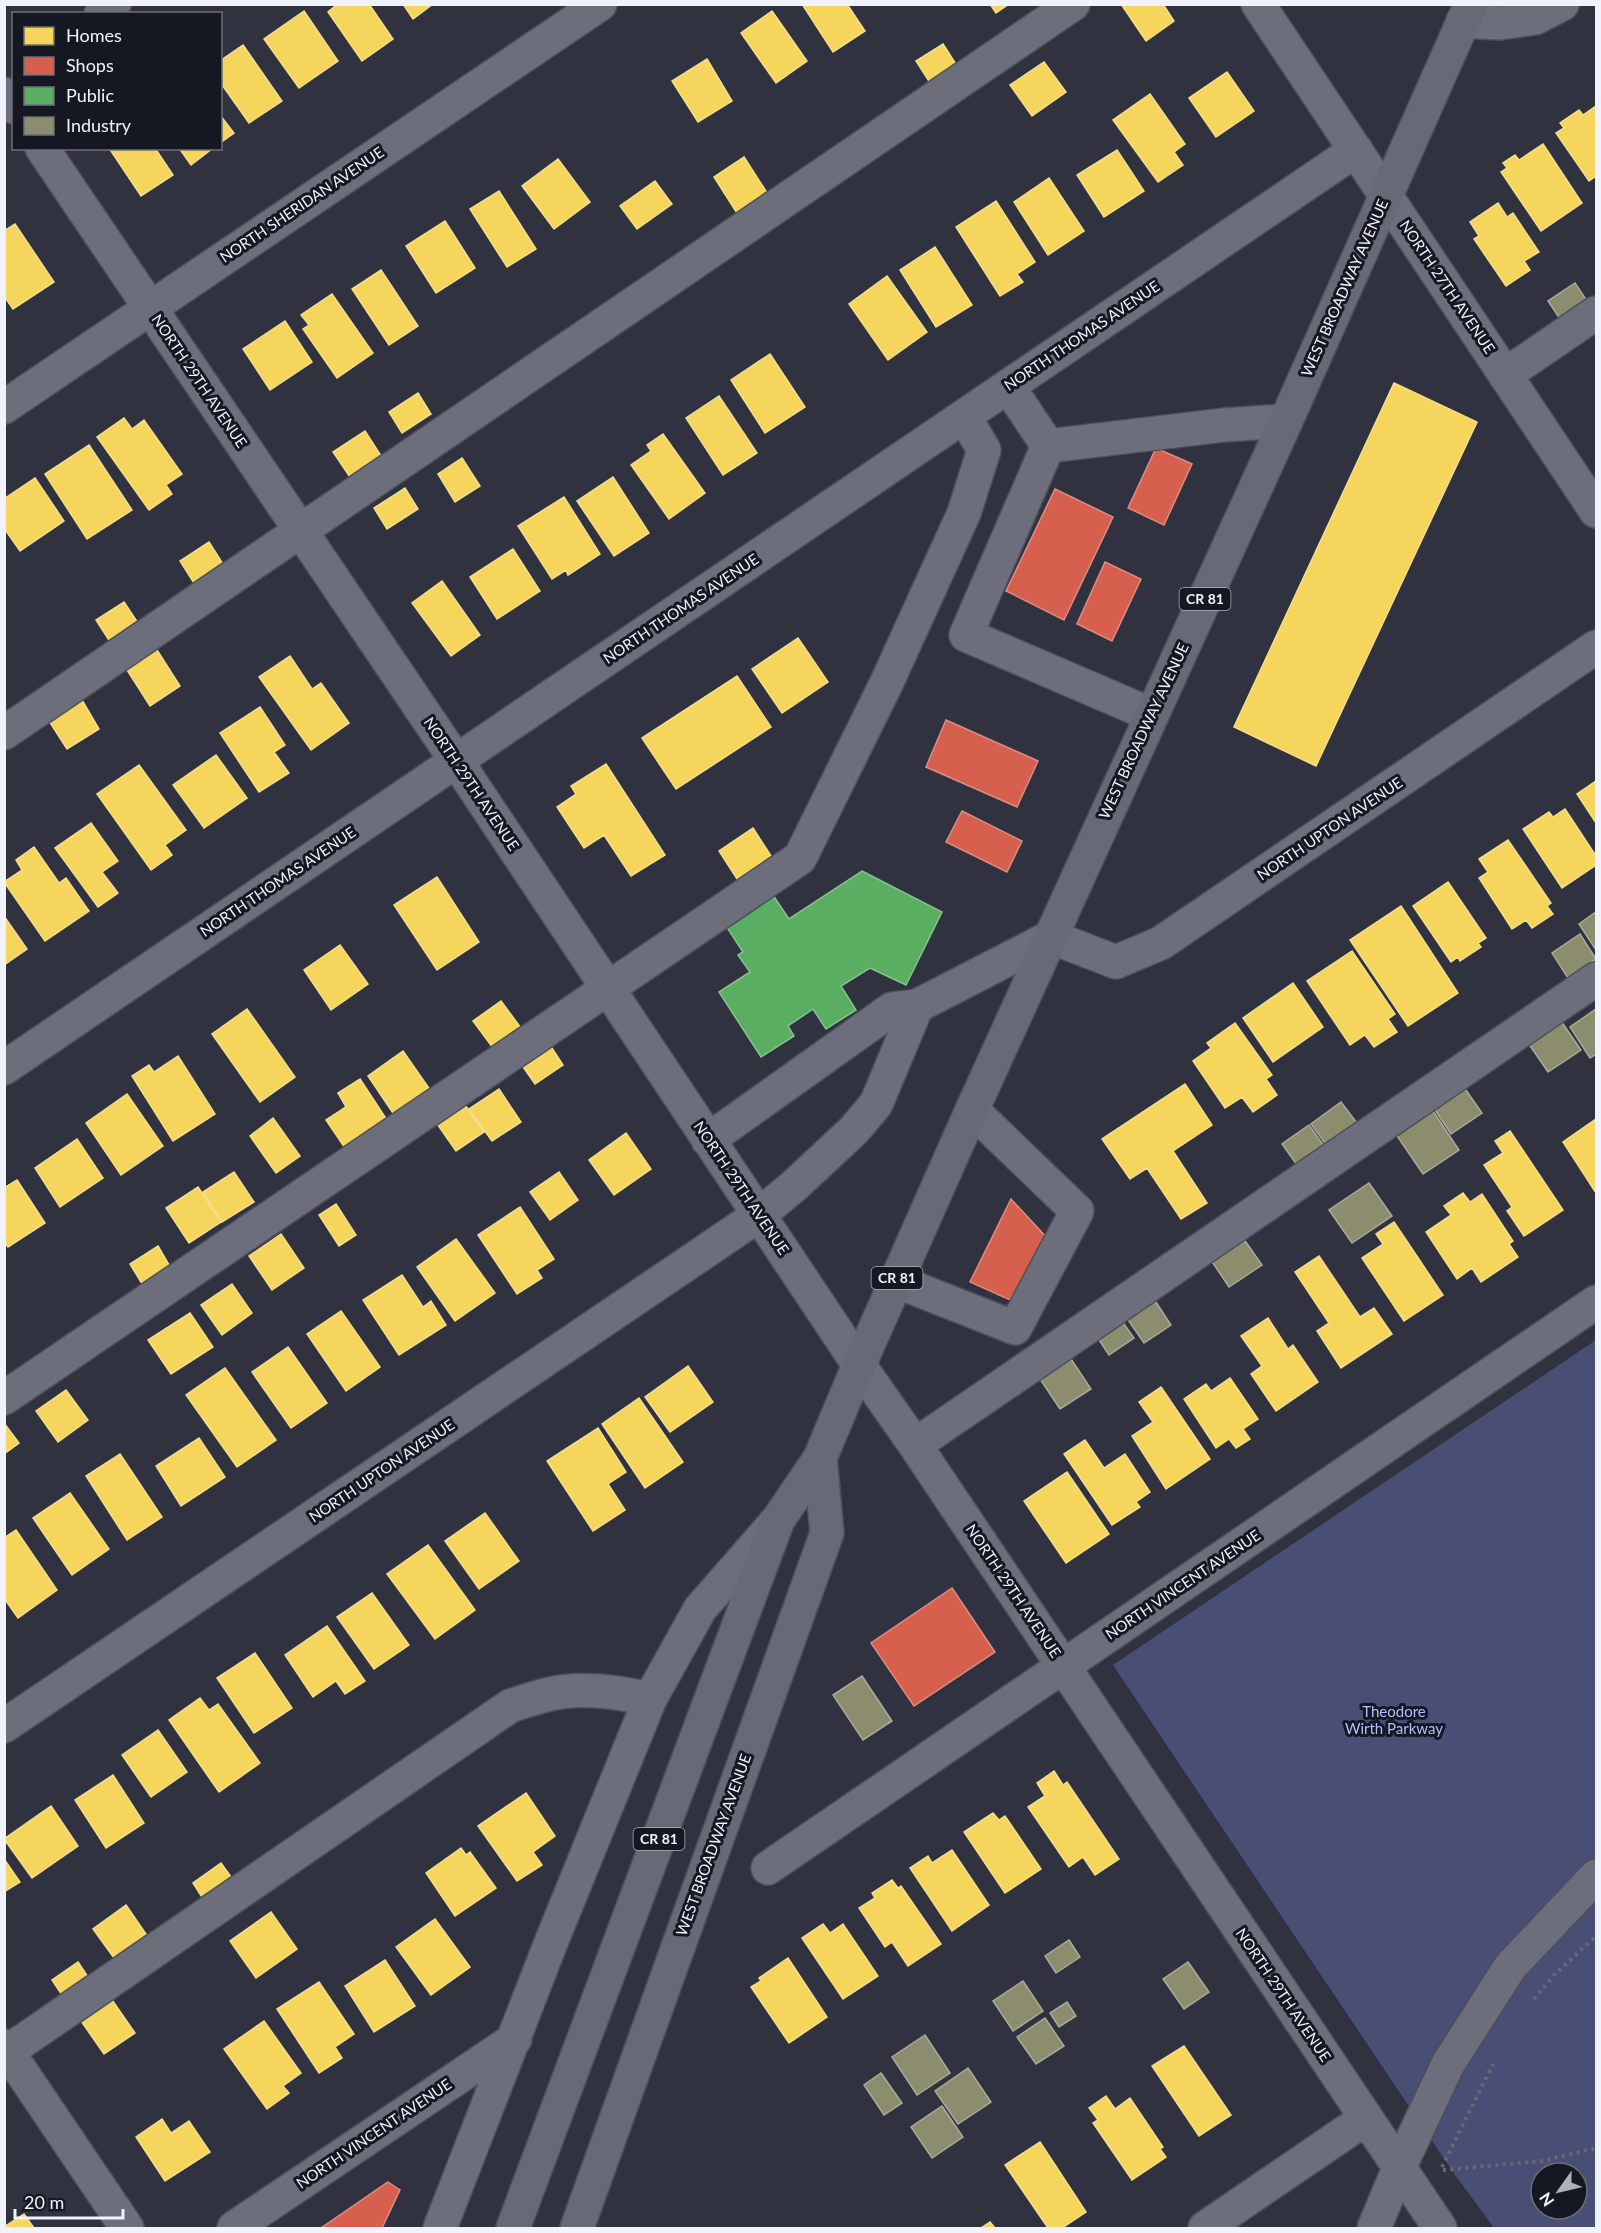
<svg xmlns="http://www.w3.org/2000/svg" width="1601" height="2233" viewBox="0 0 1601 2233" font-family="Lato,sans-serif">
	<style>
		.green { fill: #484e74; fill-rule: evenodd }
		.homes { fill: #f6d55c; stroke: #f4de8c; stroke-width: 1.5 }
		.shops { fill: #d6604d; stroke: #de8c82; stroke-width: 1.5 }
		.public { fill: #5aae61; stroke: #87c290; stroke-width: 1.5 }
		.industry { fill: #8c8c6e; stroke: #aaab99; stroke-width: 1.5 }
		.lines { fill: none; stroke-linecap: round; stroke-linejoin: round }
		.minor-casing { stroke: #4d4f5a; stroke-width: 36 }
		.major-casing { stroke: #4d4f5a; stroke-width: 36 }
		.path { stroke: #686975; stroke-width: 4; stroke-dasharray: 3 4.5; stroke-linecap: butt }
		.minor { stroke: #6c6e7b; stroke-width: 33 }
		.major { stroke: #676977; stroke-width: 33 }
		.labels { text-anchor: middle; stroke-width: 6; stroke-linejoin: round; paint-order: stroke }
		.shield { fill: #151722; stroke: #aeb0bb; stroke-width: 1.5 }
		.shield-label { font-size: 14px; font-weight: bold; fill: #f0f2fc }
		.street-label { font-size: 15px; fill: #f0f2fc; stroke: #151722 }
		.park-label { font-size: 15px; fill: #b3befe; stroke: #151722 }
	</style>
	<rect width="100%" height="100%" fill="#303240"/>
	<path class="green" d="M1596,1340v888h-102l-41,-56 -340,-507zM1541,2173h36v36h-36z"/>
	<path class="homes" d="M338,4h31l24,35 -31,22 -34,-49z
		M403,4h30l-20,15z
		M802,4h45l18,27 -32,21z
		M990,4h19l-13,9z
		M1121,4h42l11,17 -28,20z
		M304,11l34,50 -39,27 -35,-49z
		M772,11l35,50 -31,22 -35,-50z
		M943,44l18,28 -27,17 -18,-28z
		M243,45l39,56 -33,22 -29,-41v-21z
		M707,59l25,42 -34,21 -26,-41z
		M1044,62l22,30 -34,24 -22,-31z
		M1227,72l27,39 -38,26 -27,-39z
		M1150,94l35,50 -11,8 9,13 -25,17 -45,-62z
		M1596,106v70l-7,5 -33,-48 8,-5 -4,-5 19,-13 4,5z
		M220,115l14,18 -14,10z
		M1543,144l39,59 -41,28 -40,-59 6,-4 -4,-5 12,-8 4,5z
		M109,148h46l18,27 -32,21z
		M179,148h34l-22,17z
		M1117,150l27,41 -40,26 -27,-42z
		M744,157l29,45 -31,19 -28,-44z
		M558,159l32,43 -36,27 -32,-43z
		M1049,178l35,53 -36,24 -34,-53z
		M655,181l17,23 -35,25 -17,-23z
		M499,191l37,58 -29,18 -37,-58z
		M996,201l39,61 -18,12 6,8 -23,14 -44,-69z
		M1498,203l9,14 6,-4 26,39 -15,9 6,9 -24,16 -32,-47 5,-3 -9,-14z
		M445,221l30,47 -39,25 -30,-47z
		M15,224l39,58 -41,27 -9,-13v-65z
		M935,247l37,58 -36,22 -36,-57z
		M381,270l37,56 -29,19 -37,-56z
		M887,276l40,56 -39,28 -39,-56z
		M332,294l41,59 -36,25 -34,-49 6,-4 -8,-10z
		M285,321l27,41 -42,28 -27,-41z
		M770,354l35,53 -40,26 -34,-53z
		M1394,383l83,39 -161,344 -82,-39z
		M418,393l13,21 -29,19 -13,-21z
		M719,396l38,57 -34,22 -37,-57z
		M124,418l8,11 12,-9 38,54 -16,11 6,9 -23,16 -52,-73z
		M365,431l20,31 -31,21 -21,-31z
		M663,434l42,59 -36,26 -38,-54 20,-14 -4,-6z
		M89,445l43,65 -45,29 -42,-65z
		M462,458l18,28 -25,16 -17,-28z
		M613,477l36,56 -35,23 -37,-55z
		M35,478l29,43 -44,30 -16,-23v-29z
		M405,488l13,21 -31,20 -13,-21z
		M564,497l36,57 -32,21 -2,-5 -14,9 -34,-53z
		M209,542l19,30 -29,19 -19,-30z
		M513,549l27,42 -43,28 -27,-42z
		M442,581l38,54 -29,21 -39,-53z
		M124,602l18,27 -28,19 -18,-28z
		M798,638l30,44 -46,31 -30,-44z
		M157,650l23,36 -30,20 -23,-36z
		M290,656l22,33 9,-6 28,40 -38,27 -52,-73z
		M737,676l34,51 -95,62 -34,-51z
		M82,700l17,29 -32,20 -18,-28z
		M260,707l25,38 -11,7 15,21 -30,19 -39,-59z
		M216,755l31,43 -43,30 -31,-43z
		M606,764l59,91 -34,21 -27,-41 -20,13 -27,-41 19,-13 -5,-8z
		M139,765l47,65 -21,15 7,10 -21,15 -54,-76z
		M1596,781v42l-19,-29z
		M1565,809l31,47v9l-34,23 -39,-59 26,-17 4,5z
		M91,823l27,38 -16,11 16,21 -20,14 -43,-59z
		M753,828l20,31 -34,23 -20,-31z
		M1508,840l43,63 -4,3 6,8 -21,14 -6,-8 -14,9 -33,-51 9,-6 -9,-13z
		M34,847l25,36 7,-5 23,33 -44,30 -41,-59 18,-12 -6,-10z
		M437,877l42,65 -42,28 -43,-65z
		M1448,882l38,56 -8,5 3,4 -21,14 -2,-4 -7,5 -38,-56z
		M1401,906l57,87 -50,33 -58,-86z
		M4,916l23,33 -23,16z
		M340,945l28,39 -37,26 -27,-40z
		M1352,951l43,63 -7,5 9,13 -23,15 -9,-12 -15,10 -43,-64z
		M1293,983l30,44 -50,35 -30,-44z
		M501,1001l20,27 -28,20 -20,-27z
		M247,1009l48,68 -35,25 -48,-68z
		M1235,1023l37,52 -6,4 11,16 -24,17 -11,-15 -17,11 -32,-47 18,-13 -4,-5z
		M550,1045l13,20 -28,19 -14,-20z
		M403,1051l30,43 -36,25 -29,-43z
		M178,1056l37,58 -42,27 -41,-65 17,-11 5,7z
		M360,1079l29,44 -42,28 -21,-31 20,-13 -8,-14z
		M1185,1084l27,41 -39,26 34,52 -26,16 -34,-51 -17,11 -28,-40z
		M499,1089l22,33 -29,19 -23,-32z
		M127,1094l36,52 -42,29 -35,-52z
		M463,1102l21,30 -28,19 -21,-30z
		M273,1118l27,38 -24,17 -26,-37z
		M1596,1119v74l-33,-51z
		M1510,1131l53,79 -39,26 -17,-25 5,-4 -28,-42 19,-12 -8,-12z
		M626,1133l25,36 -37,26 -25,-35z
		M77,1139l26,39 -43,29 -25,-39z
		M234,1172l20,30 -32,20 -19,-30z
		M559,1172l19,28 -28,20 -20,-28z
		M17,1180l28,43 -37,24 -4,-5v-54z
		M198,1187l23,35 -32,21 -23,-35z
		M1463,1193l7,9 12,-8 31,47 -4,3 9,13 -37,25 -9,-14 -15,11 -31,-47 25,-17 -7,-9z
		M336,1204l20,31 -17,11 -20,-31z
		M520,1207l34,52 -17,11 5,8 -25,16 -39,-59z
		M1394,1222l49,73 -39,26 -42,-63 21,-14 -7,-10z
		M281,1234l23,34 -32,22 -23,-34z
		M456,1239l39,54 -40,28 -38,-54z
		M158,1246l14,24 -28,17 -14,-23z
		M1319,1256l41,61 14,-9 18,26 -51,34 -24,-37 12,-8 -34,-51z
		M402,1275l21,32 8,-6 15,24 -47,30 -36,-55z
		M232,1284l20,29 -30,22 -21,-30z
		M341,1311l39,56 -34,24 -39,-57z
		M190,1313l23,34 -42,27 -23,-34z
		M1268,1318l20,31 5,-4 25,37 -42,29 -25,-37 11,-8 -21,-30z
		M288,1347l39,56 -36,25 -39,-56z
		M688,1366l25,36 -43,30 -25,-35z
		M225,1368l51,72 -39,27 -51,-72z
		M1230,1378l28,41 -15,10 7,10 -14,9 -7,-9 -13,9 -32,-49 22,-15 5,7z
		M1161,1387l49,72 -44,30 -34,-53 21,-14 -14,-20z
		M66,1390l22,30 -30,22 -22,-31z
		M639,1398l44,64 -38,26 -43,-64z
		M4,1423l15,20 -15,11z
		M598,1428l28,44 -18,12 17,26 -32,21 -46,-70z
		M199,1438l26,39 -44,29 -25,-40z
		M1085,1440l19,28 21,-14 25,38 -14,10 4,5 -28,18 -48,-71z
		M120,1454l42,63 -35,23 -41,-64z
		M1067,1472l42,62 -43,29 -42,-62z
		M70,1493l39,56 -37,26 -39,-57z
		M485,1513l34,48 -40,28 -34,-48z
		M16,1530l41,60 -39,28 -14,-20v-60z
		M428,1545l47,65 -40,29 -48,-65z
		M372,1593l37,52 -35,24 -37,-52z
		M327,1626l38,55 -20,13 -9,-13 -23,16 -28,-42z
		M255,1653l37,55 -38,25 -37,-55z
		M200,1698l9,12 9,-6 42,59 -41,29 -50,-72z
		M158,1730l29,42 -36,25 -29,-42z
		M1054,1771l9,14 4,-3 52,77 -24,16 -12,-18 -14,10 -41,-60 17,-11 -8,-13z
		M113,1775l31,48 -38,25 -31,-48z
		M526,1793l29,43 -22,16 9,13 -25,16 -39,-55z
		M51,1806l27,40 -46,32 -28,-39z
		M993,1813l6,7 6,-4 36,53 -36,24 -41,-61z
		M461,1848l5,7 4,-3 26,36 -41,28 -29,-43z
		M952,1850l37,55 -37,26 -42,-63 18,-12 4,7z
		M4,1859l16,23 -16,10z
		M221,1863l13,18 -29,21 -12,-19z
		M892,1880l6,8 3,-2 40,58 -33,22 -16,-24 -7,5 -26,-39 16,-10 -3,-5z
		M126,1905l20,29 -32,24 -21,-29z
		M271,1912l26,37 -41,29 -26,-37z
		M435,1919l35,48 -39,28 -35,-48z
		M823,1924l7,9 13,-9 35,52 -35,23 -41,-61z
		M788,1958l39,59 -38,26 -38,-56 10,-6 -2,-3z
		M385,1960l30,46 -41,26 -29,-46z
		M78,1962l14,21 -26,18 -14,-21z
		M319,1982l35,52 -19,13 7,11 -23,15 -42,-64z
		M110,1997l25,36 -31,21 -25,-36z
		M264,2021l37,52 -18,13 6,7 -22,16 -43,-60z
		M1184,2046l47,69 -32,21 -47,-70z
		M1106,2096l9,13 15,-11 33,49 -3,2 6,8 -34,23 -39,-57 5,-3 -9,-12z
		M162,2119l9,14 18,-12 21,31 -45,29 -29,-44z
		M1040,2142l46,70 -24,16h-14l-43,-63z
		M24,2214l10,14h-30v-1z
		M990,2222l5,6h-14z"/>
	<path class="shops" d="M1156,448l36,16 -28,61 -36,-17z
		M1055,489l58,28 -49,103 -58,-29z
		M1105,562l36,17 -29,62 -35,-17z
		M946,720l92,41 -21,46 -91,-40z
		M962,811l60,30 -15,31 -61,-30z
		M1011,1199l37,40 -29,65 -49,-22z
		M952,1588l43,64 -81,54 -43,-63z
		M388,2182l12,8 -18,38h-61z"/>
	<path class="public" d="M862,871l80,41 -36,73 -36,-17 -29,18 15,24 -30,19 -13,-20 -25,17 6,10 -33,21 -42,-65 31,-20 -12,-17 5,-3 -17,-26 47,-31 16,24z"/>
	<path class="industry" d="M1575,283l16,24 -27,18 -16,-24z
		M1596,912v38l-17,-26z
		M1580,934l16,25 -28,19 -16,-25z
		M1596,1009v45l-6,4 -20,-31z
		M1559,1018l22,32 -33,22 -22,-32z
		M1461,1083l21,30 -31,21 -20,-30z
		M1341,1102l16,21 -30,23 -16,-22z
		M1429,1105l30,45 -36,24 -30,-44z
		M1309,1125l15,21 -27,19 -15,-21z
		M1369,1183l23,33 -40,27 -23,-33z
		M1241,1235l21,30 -33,22 -20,-30z
		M1152,1296l19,29 -27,18 -20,-29z
		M1119,1317l15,21 -25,17 -14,-21z
		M1067,1353l24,36 -31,20 -24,-36z
		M862,1676l30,45 -29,19 -30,-45z
		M1069,1940l11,17 -24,16 -11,-17z
		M1188,1962l21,30 -25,17 -21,-30z
		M1023,1981l20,30 -30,20 -20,-30z
		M1067,2002l9,14 -17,11 -9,-14z
		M1045,2018l19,28 -28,18 -19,-27z
		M925,2035l25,38 -33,22 -25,-38z
		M968,2068l23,34 -33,22 -23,-33z
		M881,2073l21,30 -18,12 -20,-30z
		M942,2106l21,31 -31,21 -21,-31z"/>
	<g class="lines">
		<defs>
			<path id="minor" d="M1258,4l338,507
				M101,14l13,-10
				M1463,21l36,2 36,-5 27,-14
				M4,94l10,13
				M42,148l415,614 402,603 56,80 525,783
				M1505,375l91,-62
				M1008,386l40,60
				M4,407l596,-403
				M1152,715l-186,-80 82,-189 176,-21 62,-4
				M4,733l1069,-729
				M4,1068l1352,-918
				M708,1140l184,-131 25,-3 134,-69 65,25 45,-19 435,-296
				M896,1281l119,47 62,-117 -105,-101
				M4,1398l796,-540 87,-176 77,-169 20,-63 -20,-34
				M915,1445l681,-466
				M4,1726l755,-511 35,-29 60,-56 22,-26 41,-98
				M768,1868l828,-566
				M4,2046l123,182
				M4,2054l506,-348c12,-4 24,-8 36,-11 34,-9 70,-3 104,4
				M234,2228l281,-189
				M440,2228l110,-283 100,-246 50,-90 77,-88
				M1205,2228l160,-109
				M1374,2228l25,-60 49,-104 62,-97 86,-91"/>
			<path id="major" d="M513,2228l265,-708 42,-62 39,-93 113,-255 314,-689 185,-417
				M577,2228l250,-695 -7,-75"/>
		</defs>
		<use href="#minor" class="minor-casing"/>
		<use href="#major" class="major-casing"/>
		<path class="path" d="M1534,1999l21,-25 41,-38
			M1442,2167l51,-103
			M1443,2170l99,-9 54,-13"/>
		<use href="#minor" class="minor"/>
		<use href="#major" class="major"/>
	</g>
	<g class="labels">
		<g class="shield">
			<rect x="1179.5" y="588" width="51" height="22" rx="4.5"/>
			<rect x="871.5" y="1267" width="51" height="22" rx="4.5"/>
			<rect x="633.5" y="1828" width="51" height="22" rx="4.5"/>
		</g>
		<g class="shield-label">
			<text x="1205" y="604">CR 81</text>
			<text x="897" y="1283">CR 81</text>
			<text x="659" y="1844">CR 81</text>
		</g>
		<g class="street-label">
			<text transform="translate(302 205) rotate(-34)" y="5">NORTH SHERIDAN AVENUE</text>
			<text transform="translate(1447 287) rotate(56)" y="5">NORTH 27TH AVENUE</text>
			<text transform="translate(1345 288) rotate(-66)" y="5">WEST BROADWAY AVENUE</text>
			<text transform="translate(1082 336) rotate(-34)" y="5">NORTH THOMAS AVENUE</text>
			<text transform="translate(199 381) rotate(56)" y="5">NORTH 29TH AVENUE</text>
			<text transform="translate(681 609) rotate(-34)" y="5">NORTH THOMAS AVENUE</text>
			<text transform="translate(1144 731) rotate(-65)" y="5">WEST BROADWAY AVENUE</text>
			<text transform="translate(471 784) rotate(56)" y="5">NORTH 29TH AVENUE</text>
			<text transform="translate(1330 829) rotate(-34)" y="5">NORTH UPTON AVENUE</text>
			<text transform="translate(278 882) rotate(-34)" y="5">NORTH THOMAS AVENUE</text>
			<text transform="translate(741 1188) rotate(56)" y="5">NORTH 29TH AVENUE</text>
			<text transform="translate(382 1471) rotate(-34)" y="5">NORTH UPTON AVENUE</text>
			<text transform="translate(1183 1585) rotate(-34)" y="5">NORTH VINCENT AVENUE</text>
			<text transform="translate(1013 1591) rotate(56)" y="5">NORTH 29TH AVENUE</text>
			<text transform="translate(714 1845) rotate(-70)" y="5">WEST BROADWAY AVENUE</text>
			<text transform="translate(1283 1995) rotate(56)" y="5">NORTH 29TH AVENUE</text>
			<text transform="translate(374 2134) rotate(-34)" y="5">NORTH VINCENT AVENUE</text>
		</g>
		<g class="park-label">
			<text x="1394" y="1717">Theodore<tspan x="1394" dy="17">Wirth Parkway</tspan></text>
		</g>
	</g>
	<rect width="1601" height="2233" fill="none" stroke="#f0f2fc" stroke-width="12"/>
	<rect x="12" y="12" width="210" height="138" fill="#151722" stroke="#6d6f79" stroke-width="1.5"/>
	<rect x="24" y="27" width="30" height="18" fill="#f6d55c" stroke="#6d6f79" stroke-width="1.5"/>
	<text x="66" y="42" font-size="18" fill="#f0f2fc">Homes</text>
	<rect x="24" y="57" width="30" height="18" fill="#d6604d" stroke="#6d6f79" stroke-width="1.5"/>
	<text x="66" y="72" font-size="18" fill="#f0f2fc">Shops</text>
	<rect x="24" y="87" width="30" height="18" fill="#5aae61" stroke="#6d6f79" stroke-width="1.5"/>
	<text x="66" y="102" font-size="18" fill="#f0f2fc">Public</text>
	<rect x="24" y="117" width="30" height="18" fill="#8c8c6e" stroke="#6d6f79" stroke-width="1.5"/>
	<text x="66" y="132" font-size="18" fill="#f0f2fc">Industry</text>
	<g transform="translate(1559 2191) rotate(236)"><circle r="28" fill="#151722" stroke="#6d6f79" stroke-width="1.5"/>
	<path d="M0-4.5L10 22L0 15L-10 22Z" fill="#adafba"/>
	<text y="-9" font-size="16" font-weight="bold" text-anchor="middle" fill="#f0f2fc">N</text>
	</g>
	<path d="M15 2209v9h108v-9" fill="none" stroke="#f0f2fc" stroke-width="3"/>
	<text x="24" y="2209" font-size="18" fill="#f0f2fc" stroke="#151722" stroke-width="4.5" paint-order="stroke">20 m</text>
</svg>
